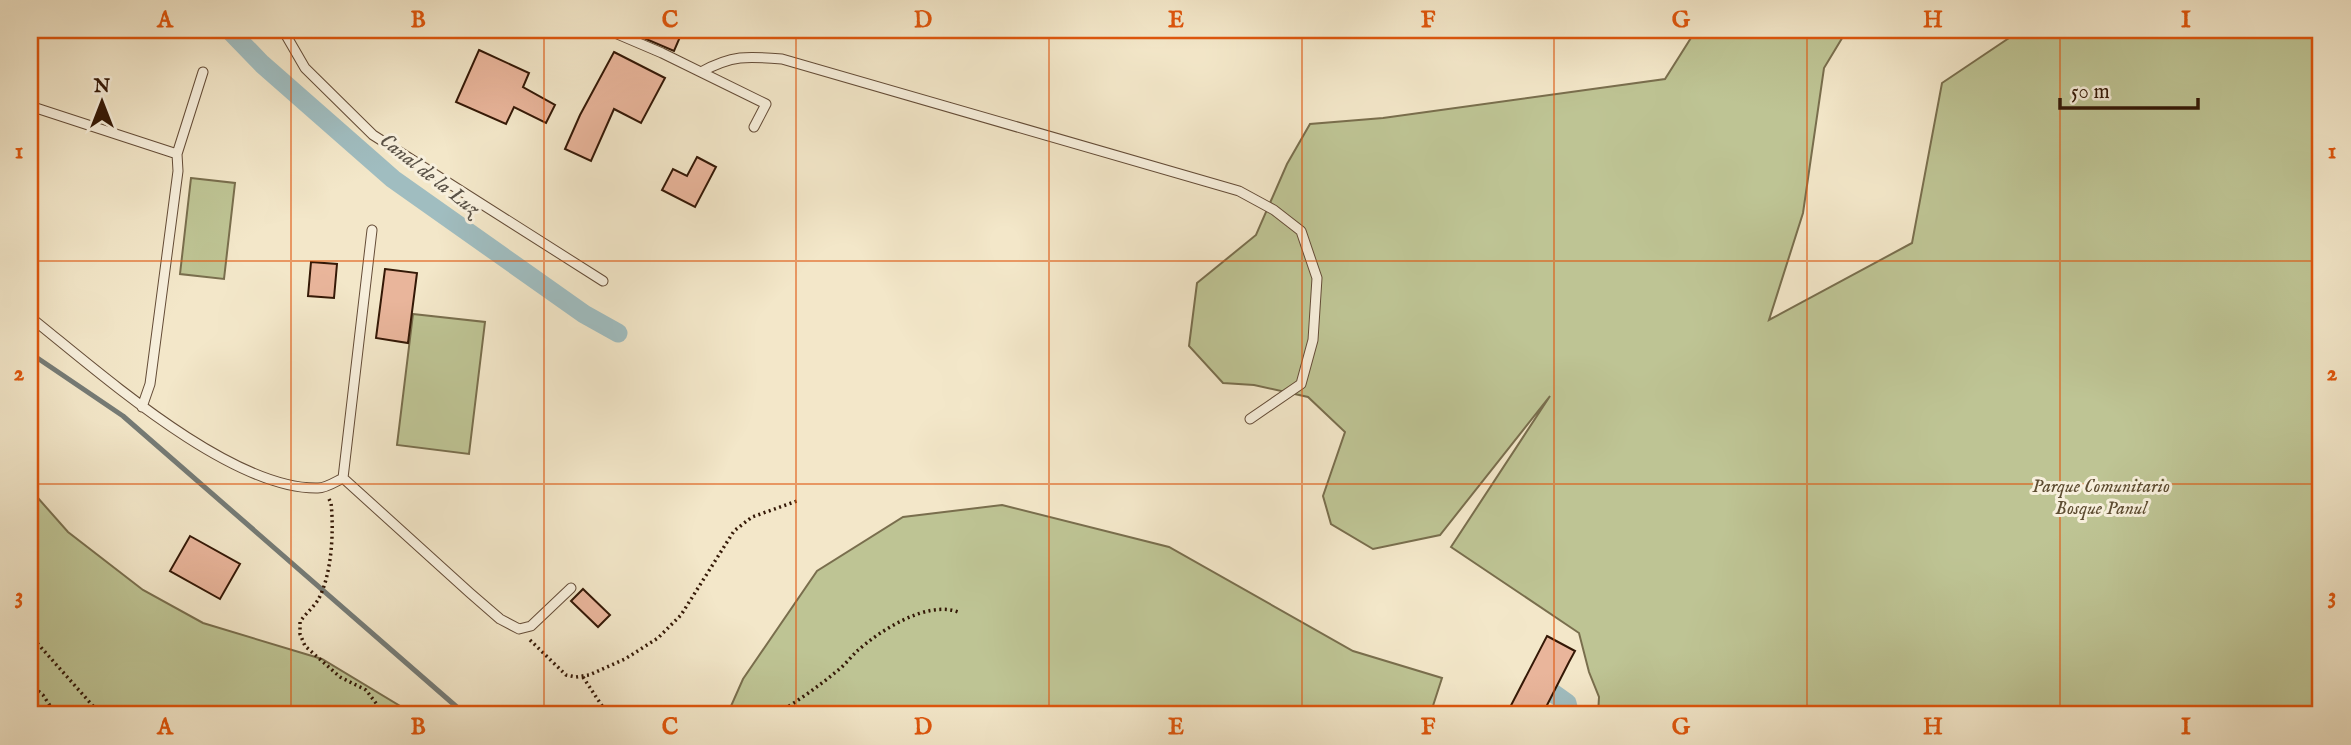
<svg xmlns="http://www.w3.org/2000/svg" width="2351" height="745" viewBox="0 0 2351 745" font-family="'IM FELL English',serif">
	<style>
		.green { fill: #bec494; stroke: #796e4d; stroke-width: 2 }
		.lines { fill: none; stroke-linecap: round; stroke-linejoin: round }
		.stream { stroke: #757b76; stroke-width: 5 }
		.canal { stroke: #a0bdc0; stroke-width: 19 }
		.building { fill: #e9b59b; stroke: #341806; stroke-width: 2 }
		.lane-casing { stroke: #644c37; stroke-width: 11 }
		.path { stroke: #341806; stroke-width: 3.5; stroke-dasharray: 2 3.5; stroke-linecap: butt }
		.lane { stroke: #f7efdc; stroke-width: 9 }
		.grid { fill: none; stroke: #df560c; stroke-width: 2; stroke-opacity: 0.55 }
		.labels { text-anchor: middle; stroke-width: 6; stroke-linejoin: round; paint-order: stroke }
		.park-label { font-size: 19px; font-style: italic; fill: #5d4c31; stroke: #f7efdc }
		.water-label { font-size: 21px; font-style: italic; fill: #5a5247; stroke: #f7efdc }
		.neatline { fill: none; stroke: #df560c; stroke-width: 2.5 }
		.grid-label { font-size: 23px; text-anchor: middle; font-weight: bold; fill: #df560c }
	</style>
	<rect width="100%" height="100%" fill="#f3e7c9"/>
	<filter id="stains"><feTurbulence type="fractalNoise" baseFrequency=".00286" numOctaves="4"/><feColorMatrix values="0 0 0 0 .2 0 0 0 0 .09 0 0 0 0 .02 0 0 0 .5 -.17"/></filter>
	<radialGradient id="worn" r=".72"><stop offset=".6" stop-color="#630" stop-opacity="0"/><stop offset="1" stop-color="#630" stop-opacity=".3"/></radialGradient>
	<path class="green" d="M1696,30h151l-23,38 -21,145 -34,107 143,-77 30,-160 79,-53h300v685h-723l1,-18 -10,-25 -10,-39 -128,-86 99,-151 -110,139 -67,14 -42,-25 -8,-28 22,-64 -37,-35 -54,-12 -31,-2 -34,-37 8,-63 59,-48 31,-71 23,-40 73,-6 282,-39z
		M191,178l44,5 -11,96 -44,-5z
		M413,314l72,8 -16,132 -72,-9z
		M30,489l38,43 75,58 60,33 119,36 93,56h-385z
		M1002,505l167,42 184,104 89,27 -12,37h-703l16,-36 74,-108 86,-54z"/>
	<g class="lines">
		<path class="stream" d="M30,353l93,63 343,299"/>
		<path class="canal" d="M229,30l33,34 131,115 191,135 34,19
			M1553,693l14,10 3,12"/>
	</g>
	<path class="building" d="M625,30h58l-9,21z
		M479,50l50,23 -6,14 32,18 -9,18 -32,-16 -8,17 -50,-22z
		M614,52l51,26 -24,45 -27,-14 -23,52 -26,-12 15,-34z
		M697,157l19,10 -21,40 -33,-17 11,-21 14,7z
		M311,262l26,2 -3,34 -26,-2z
		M385,269l32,4 -9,70 -32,-5z
		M190,536l50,28 -20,35 -50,-28z
		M583,589l27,26 -12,12 -27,-26z
		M1547,636l28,15 -6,11 -27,53h-36z"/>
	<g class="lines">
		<defs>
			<path id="lane" d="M283,30l22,38 68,67 230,146
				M608,30l54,23 104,51 -12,23
				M701,72c31,-17 46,-16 81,-13l457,132 35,19 27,21 16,47 -4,62 -12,44 -51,35
				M30,106l147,48 1,17 -28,213 -8,23
				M177,154l26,-82
				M30,317c68,54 200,173 288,171 8,0 17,-6 25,-10l127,115 30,26 19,10 12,-3 40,-38
				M343,478l29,-248"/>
		</defs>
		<use href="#lane" class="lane-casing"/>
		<path class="path" d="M329,499l2,4c3,27 1,72 -13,97 -5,8 -13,14 -18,22v12l5,12 35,31 26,13 19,25
			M30,635l71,80
			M530,640l36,35 10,2 13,-2 36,-16 33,-21 23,-23 53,-84 18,-14 45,-16
			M583,677l25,38
			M30,684l13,11 13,20
			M775,715c21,-13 43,-28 62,-44 7,-5 13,-13 19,-19 23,-21 71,-52 102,-40
			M1371,715l9,-3 7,3"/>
		<use href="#lane" class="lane"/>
	</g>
	<path class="grid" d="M291,30v685M544,30v685M796,30v685M1049,30v685M1302,30v685M1554,30v685M1807,30v685M2060,30v685M30,261h2291M30,484h2291"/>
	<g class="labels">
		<g class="park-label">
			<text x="2101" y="492">Parque Comunitario<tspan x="2101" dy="22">Bosque Panul</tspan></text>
		</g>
		<g class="water-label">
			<text transform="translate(430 174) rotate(38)" y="7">Canal de la Luz</text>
		</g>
	</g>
	<rect width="2351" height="745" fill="none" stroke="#f3e7c9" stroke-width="77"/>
	<g transform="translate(102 102)" stroke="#f7efdc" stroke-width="5" paint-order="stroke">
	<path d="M0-5L12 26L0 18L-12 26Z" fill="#341806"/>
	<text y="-10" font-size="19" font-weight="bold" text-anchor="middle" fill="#341806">N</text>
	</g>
	<path d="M2060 98v10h138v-10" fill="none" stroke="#341806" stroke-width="3.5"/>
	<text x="2071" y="98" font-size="21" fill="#341806" stroke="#f7efdc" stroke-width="5" paint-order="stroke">50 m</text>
	<rect x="38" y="38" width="2274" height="668" class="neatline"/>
	<g class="grid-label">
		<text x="165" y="27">A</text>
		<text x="418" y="27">B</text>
		<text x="670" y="27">C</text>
		<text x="923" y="27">D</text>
		<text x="1176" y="27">E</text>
		<text x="1428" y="27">F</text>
		<text x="1681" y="27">G</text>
		<text x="1933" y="27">H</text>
		<text x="2186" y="27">I</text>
		<text x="19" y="158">1</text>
		<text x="2332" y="158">1</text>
		<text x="19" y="380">2</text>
		<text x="2332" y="380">2</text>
		<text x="19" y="603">3</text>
		<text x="2332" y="603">3</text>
		<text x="165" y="734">A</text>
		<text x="418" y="734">B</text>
		<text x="670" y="734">C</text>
		<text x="923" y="734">D</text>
		<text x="1176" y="734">E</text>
		<text x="1428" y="734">F</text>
		<text x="1681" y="734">G</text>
		<text x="1933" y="734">H</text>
		<text x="2186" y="734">I</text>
	</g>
	<rect width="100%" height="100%" filter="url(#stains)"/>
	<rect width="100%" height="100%" fill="url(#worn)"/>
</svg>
